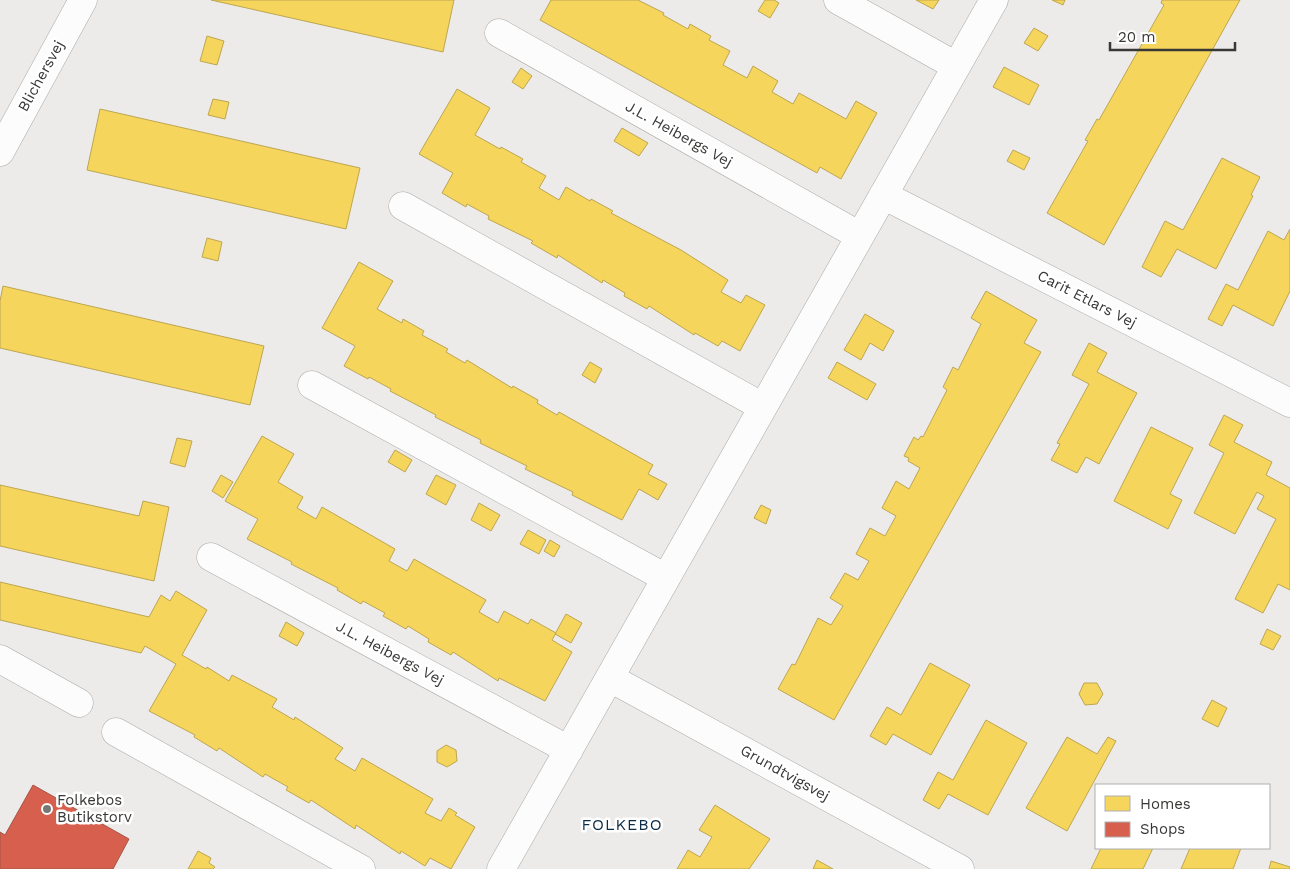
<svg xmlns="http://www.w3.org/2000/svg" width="1290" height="869" viewBox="0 0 1290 869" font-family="'Work Sans',sans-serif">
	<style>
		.homes { fill: #f6d55c; stroke: #bda651 }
		.shops { fill: #d6604d; stroke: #a75446 }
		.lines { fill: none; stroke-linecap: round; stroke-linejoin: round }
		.street-casing { stroke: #abaaa8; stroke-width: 29 }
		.street { stroke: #fcfcfc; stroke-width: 28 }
		.poi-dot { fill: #777775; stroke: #fff; stroke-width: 2 }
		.labels { text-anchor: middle; stroke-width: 5; stroke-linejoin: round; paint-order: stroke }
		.street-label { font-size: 15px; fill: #383836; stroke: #fff }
		.poi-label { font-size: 15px; fill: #383836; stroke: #fff; text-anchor: start }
		.neighbourhood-label { font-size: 16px; letter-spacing: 1px; fill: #0d2d47; stroke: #fff }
	</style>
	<rect width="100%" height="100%" fill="#edebe9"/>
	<path class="homes" d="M211,0h243l-11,52z
		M551,0h87l26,13 -1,2 25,14 2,-5 21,12 -2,4 21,11 -7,14 24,13 6,-12 25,15 -6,11 21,12 6,-11 47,26 10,-18 21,12 -36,66 -21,-12 -3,6 -277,-153z
		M765,0h9l5,3 -9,15 -12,-7z
		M916,0h23l-6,9z
		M1052,0h13l-2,5z
		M1162,0h78l-136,245 -57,-32 41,-72 -3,-1 12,-21 2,1 65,-115 -3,-2z
		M1034,28l14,8 -10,15 -14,-8z
		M207,36l17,5 -7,24 -17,-4z
		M1004,67l35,18 -10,20 -36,-18z
		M521,68l11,8 -9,13 -11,-7z
		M457,89l33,19 -15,27 25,14 1,-2 22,12 -2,3 25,14 -7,12 20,12 7,-13 24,14 1,-2 22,12 -2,2 70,37 47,30 -7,12 20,11 5,-8 19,10 -25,46 -18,-10 -4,5 -23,-13 -1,2 -45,-29 -2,3 -23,-13 1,-3 -22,-13 -1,3 -44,-28 -1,3 -26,-15 2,-2 -45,-22 1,-3 -22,-12 -1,3 -24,-14 11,-20 -34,-19z
		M213,99l16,3 -4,17 -17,-4z
		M100,109l260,59 -14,61 -259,-59z
		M622,128l26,15 -9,13 -25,-15z
		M1013,150l17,8 -6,12 -17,-9z
		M1222,158l38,19 -9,18 2,1 -37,73 -39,-20 -16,28 -19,-10 23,-46 18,9z
		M1290,229v62l-17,35 -40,-21 -11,21 -14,-7 18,-35 12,6 30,-59 16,9z
		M207,238l15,4 -4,19 -16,-4z
		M359,262l34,19 -16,28 25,14 1,-4 21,12 -2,4 26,14 -2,3 19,11 2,-3 45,28 1,-2 25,14 -1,3 20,12 2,-3 94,53 -5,9 19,10 -9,16 -19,-11 -17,31 -50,-25 1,-3 -48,-23 2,-3 -47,-23 1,-3 -46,-23 1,-2 -46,-24 1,-2 -22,-12 -1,2 -24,-13 11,-20 -33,-18z
		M3,286l261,60 -14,59 -250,-57v-47z
		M986,291l51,29 -13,23 17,9 -207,368 -56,-31 14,-25 3,1 23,-47 13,7 12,-19 -13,-8 15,-25 13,7 11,-19 -13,-7 14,-26 15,8 11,-20 -14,-8 14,-27 13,8 11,-21 -12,-7 1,-3 -5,-2 10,-19 4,3 3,-4 2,1 24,-47 -4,-3 10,-20 5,3 23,-46 -10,-6z
		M865,314l29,17 -11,20 -13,-8 -9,17 -17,-10z
		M1089,343l18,10 -10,19 40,21 -38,71 -13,-7 -9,16 -26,-13 9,-16 -3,-1 32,-59 -17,-9z
		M590,362l12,7 -7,14 -13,-8z
		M837,362l39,22 -9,16 -39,-22z
		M1224,415l19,10 -9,17 38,20 -6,13 24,13v102l-12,-6 -15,29 -28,-14 41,-80 -19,-10 7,-13 -7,-4 -22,42 -41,-21 30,-60 -15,-8z
		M1151,427l42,21 -23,46 12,6 -14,29 -54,-28z
		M262,436l32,18 -16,28 25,15 -6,11 19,11 6,-12 73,42 -6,12 18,10 7,-12 72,41 -7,12 19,11 6,-12 24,13 3,-5 25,14 -4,7 20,12 -27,49 -46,-23 -1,3 -45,-29 -2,3 -23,-13 1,-3 -21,-13 -2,3 -23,-13 2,-3 -22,-12 -2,3 -24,-14 1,-2 -47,-24 1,-2 -45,-23 11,-20 -33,-18z
		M177,438l15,3 -7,26 -15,-4z
		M395,450l17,10 -7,12 -17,-10z
		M221,475l12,7 -10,16 -11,-7z
		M436,475l20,10 -10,20 -20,-11z
		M0,485l139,31 4,-15 26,6 -15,74 -154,-35z
		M479,503l21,12 -9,16 -20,-11z
		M761,505l10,5 -5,14 -12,-6z
		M528,530l18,10 -7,14 -19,-10z
		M550,540l10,6 -6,11 -10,-6z
		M0,582l149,35 12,-22 9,6 6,-10 31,19 -25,45 24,14 1,-2 22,14 3,-6 45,24 -5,8 22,13 1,-3 48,31 -8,11 20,12 7,-13 71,41 -8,14 16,8 8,-13 8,5 -2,2 20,12 -24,42 -21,-11 -5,8 -24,-15 -1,3 -44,-29 -1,4 -44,-29 -2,3 -23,-13 2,-3 -23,-13 -2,3 -44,-29 -2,3 -23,-14 1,-2 -46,-24 27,-47 -31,-18 -4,7 -141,-33z
		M566,614l16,9 -11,20 -16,-9z
		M286,622l18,11 -7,13 -18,-10z
		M1267,629l14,7 -8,14 -13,-6z
		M930,663l40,22 -39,70 -38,-21 -7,11 -16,-9 17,-29 14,8z
		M1084,683h13l6,11 -6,10 -12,1 -6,-11z
		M1212,700l15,8 -9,19 -16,-8z
		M986,720l41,23 -39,72 -40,-21 -9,15 -16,-9 15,-28 15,8z
		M1067,737l30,17 11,-17 8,4 -49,90 -41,-23z
		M446,745l10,5 1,11 -10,6 -10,-5v-11z
		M715,805l55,34 -21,30h-72l11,-19 12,7 12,-20 -13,-7z
		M1101,848h52l-10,21h-52z
		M1190,848h51l-8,21h-52z
		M198,851l13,7 -2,5 6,4 -2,2h-25z
		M817,860l16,9h-20z
		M1271,861l19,6v2h-21z"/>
	<path class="shops" d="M33,785l96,54 -16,30h-113v-37l5,3z"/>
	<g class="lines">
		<defs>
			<path id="street" d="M838,0l118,66
				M499,33l361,203
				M0,152l83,-152
				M883,195l407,208
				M403,206l360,201
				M312,385l354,193
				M211,557l358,193
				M0,659l79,44
				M610,678l350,191
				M116,732l245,137
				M501,869l493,-869"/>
		</defs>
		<use href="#street" class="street-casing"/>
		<use href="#street" class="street"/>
	</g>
	<circle class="poi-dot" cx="47" cy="809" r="5"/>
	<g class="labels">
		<g class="street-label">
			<text transform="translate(41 76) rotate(-61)" y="5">Blichersvej</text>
			<text transform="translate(679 134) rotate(29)" y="5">J.L. Heibergs Vej</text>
			<text transform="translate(1087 299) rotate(27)" y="5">Carit Etlars Vej</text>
			<text transform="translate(390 653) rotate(28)" y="5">J.L. Heibergs Vej</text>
			<text transform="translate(785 773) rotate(29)" y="5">Grundtvigsvej</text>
		</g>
		<g class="poi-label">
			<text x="57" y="805">Folkebos<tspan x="57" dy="17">Butikstorv</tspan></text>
		</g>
		<g class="neighbourhood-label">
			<text x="622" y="830">FOLKEBO</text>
		</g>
	</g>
	<rect x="1095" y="784" width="175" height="65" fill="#ffffff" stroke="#afafaf"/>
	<rect x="1105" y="796" width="25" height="15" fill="#f6d55c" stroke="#afafaf"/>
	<text x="1140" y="809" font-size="15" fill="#383836">Homes</text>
	<rect x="1105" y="822" width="25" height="15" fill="#d6604d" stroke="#afafaf"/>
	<text x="1140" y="834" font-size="15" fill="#383836">Shops</text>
	<path d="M1110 42v8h125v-8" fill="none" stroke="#383836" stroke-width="2.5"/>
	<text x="1118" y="42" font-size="15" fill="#383836" stroke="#ffffff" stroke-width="4" paint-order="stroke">20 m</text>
</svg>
